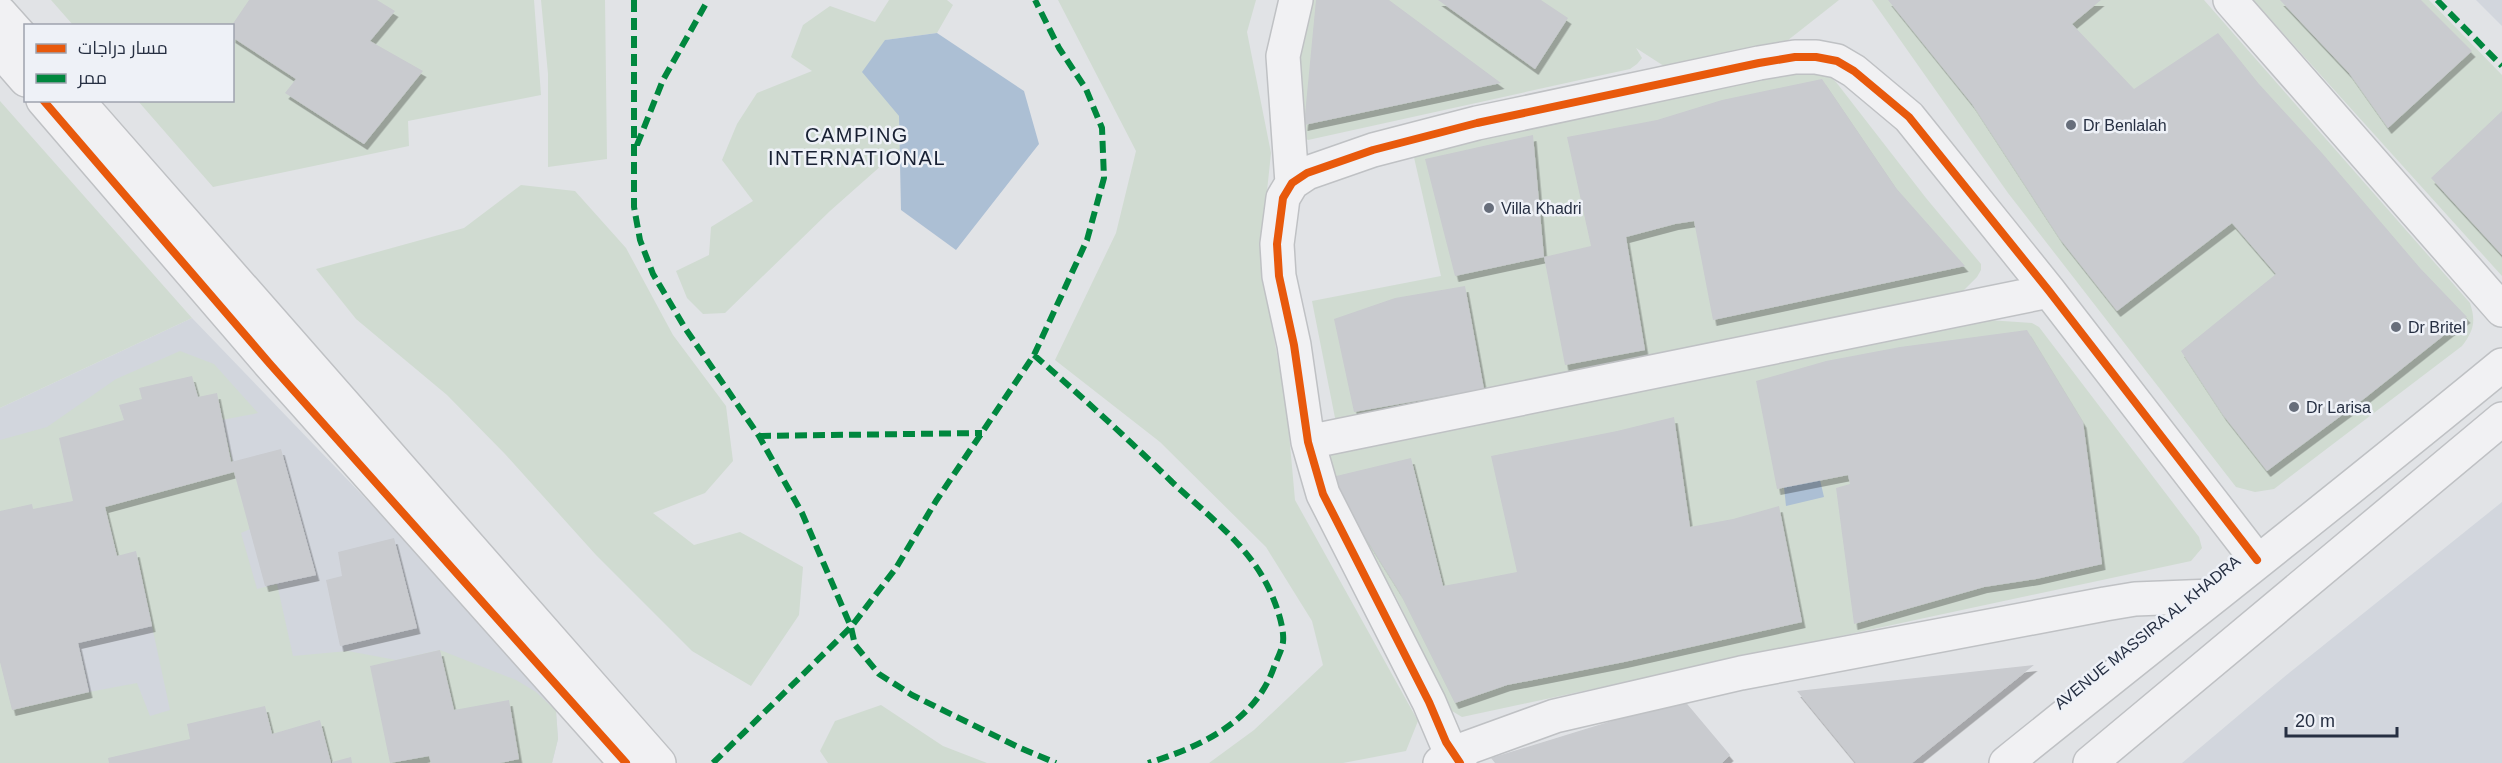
<svg xmlns="http://www.w3.org/2000/svg" width="2502" height="763" viewBox="0 0 2502 763" font-family="Helvetica,Cairo,sans-serif">
	<style>
		.built { fill: #d2d6dd }
		.green { fill: #d0dbd1; fill-rule: evenodd }
		.water { fill: #acbfd4 }
		.building { fill: #c9cbcf; filter: url(#shadow) }
		.lines { fill: none; stroke-linecap: round; stroke-linejoin: round }
		.minor-casing { stroke: #bfc1c4; stroke-width: 36 }
		.tertiary-casing { stroke: #bfc1c4; stroke-width: 36 }
		.minor { stroke: #f1f1f3; stroke-width: 33 }
		.tertiary { stroke: #f1f1f3; stroke-width: 33 }
		.quiet { stroke: #00873e; stroke-width: 6; stroke-dasharray: 12 6; stroke-linecap: butt }
		.cycleway-casing { stroke: #eef1f7; stroke-width: 11 }
		.cycleway { stroke: #e8590c; stroke-width: 8 }
		.poi-dot { fill: #676e7b; stroke: #eef1f7; stroke-width: 2 }
		.labels { text-anchor: middle; stroke-width: 5; stroke-linejoin: round; paint-order: stroke }
		.poi-label { font-size: 16px; fill: #262f42; stroke: #eef1f7; text-anchor: start }
		.street-label { font-size: 16px; fill: #262f42; stroke: #eef1f7 }
		.quarter-label { font-size: 20px; letter-spacing: 1.5px; fill: #182033; stroke: #eef1f7 }
	</style>
	<defs>
		<filter id="shadow"><feDropShadow dx="3.5" dy="6" stdDeviation="0" flood-color="#0004"/></filter>
	</defs>
	<rect width="100%" height="100%" fill="#e1e3e6"/>
	<path class="built" d="M2476,0h26v26z
		M192,318l354,368 10,25 2,28 -6,24h-552v-355z
		M2502,502v261h-320l107,-90z"/>
	<path class="green" d="M51,0h483l7,95 -133,26 1,25 -196,41 -75,-86 94,-1v-74l-159,-1z
		M541,0h64l2,159 -59,8v-93z
		M889,0h58l6,5 -16,28 -52,7 14,76 1,33 -70,62 -105,102 -22,1 -16,-16 -11,-27 33,-16 2,-28 42,-26 -31,-41 15,-36 20,-31 55,-22 -21,-14 12,-32 27,-19 45,16z
		M1058,0h198l-9,32 24,121 -11,105 27,153 8,89 123,221 -12,30 -63,12h-134l45,-33 69,-65 -11,-44 -46,-74 -106,-105 -105,-82 61,-127 20,-82z
		M1306,0h533l-80,63 -75,16 -48,-31 6,10 -5,6 -7,5 -322,71 -8,-5 -5,-82z
		M1872,0h332l266,303c6,18 4,27 -8,43l-188,143 -19,3 -19,-5 -228,-294z
		M2253,0h176l73,75v201z
		M1808,70l18,3 10,9 90,116 55,66v6l-4,7 -14,14 -83,20 -544,112 -24,-122 129,-25 -28,-123 346,-77z
		M0,101l192,217 -192,90z
		M521,185l54,6 51,57 47,87 53,71 7,55 -28,32 -52,20 41,32 46,-13 63,35 -4,48 -48,71 -59,-35 -96,-96 -91,-101 -58,-59 -91,-76 -40,-50 148,-41z
		M1988,320l44,3 7,4 160,210 3,11 -11,13 -729,156 -10,-6 -56,-114 -73,-117 1,-27z
		M180,351l34,13 44,49 -36,7 28,109 -9,4 16,56 20,-5 16,72 55,-5 48,9 44,-10 76,30 20,12 20,19 2,28 -6,24h-552v-323l47,-13 69,-48zM138,561l32,149 -20,6 -13,-33 -48,9 -11,-49z
		M881,705l62,41 44,17h-159l-8,-12 15,-30z"/>
	<path class="water" d="M937,33l87,58 15,53 -83,106 -55,-40 -2,-94 -37,-44 23,-32z
		M1820,480l4,17 -38,9 -2,-19z"/>
	<path class="building" d="M249,0h128l18,11 -25,30 53,30 -59,73 -79,-51 11,-14 -64,-42v-12z
		M1316,0h73l112,83 -197,42z
		M1438,0h103l27,18 -33,51z
		M1888,0h213l-29,24 62,65 84,-56 41,51 63,69 98,115 47,49 -102,81 -98,73 -44,-56 -42,-64 95,-77 -44,-51 -115,88 -57,-72 -88,-135z
		M2280,0h141l51,51 -84,77 -39,-55z
		M1822,79l74,109 69,78 -252,54 -19,-99 -19,3 -49,13 19,113 -80,15 -21,-108 47,-11 -24,-109 90,-17 65,-20z
		M2502,111v144l-71,-77z
		M1533,135l11,122 -89,19 -30,-117z
		M1465,286l19,103 -130,23 -20,-93 61,-21z
		M2027,330l56,92 19,142 -66,15 -52,8 -130,37 -18,-136 14,-4 -2,-9 -71,14 -21,-108 70,-20 74,-14z
		M192,376l6,21 19,-4 14,69 50,-13 35,126 -51,11 -31,-114 -129,35 12,49 19,-5 16,75 -74,17 11,49 -77,18 -12,-48v-151l32,-7 1,5 40,-8 -14,-63 65,-18 -5,-15 23,-6 -3,-11z
		M1674,417l16,110 43,-8 46,-13 23,116 -178,40 -117,23 -52,18 -55,-110 -72,-115 83,-20 32,128 38,-7 36,-7 -26,-116 126,-25z
		M394,538l23,90 -77,18 -14,-66 16,-4 -4,-24z
		M440,650l14,60 55,-10 10,59 -19,4h-69l-2,-7 -39,7 -20,-97z
		M2034,665l-122,98h-56l-59,-72z
		M1683,699l47,56 -8,8h-227l-4,-5z
		M265,706l7,28 48,-14 11,43h-222l-1,-5 82,-19 -3,-15z
		M351,757l1,6h-19l-1,-1z"/>
	<g class="lines">
		<defs>
			<path id="minor" d="M2230,0l272,310
				M0,13l26,29
				M0,50l26,30
				M43,100l227,264 356,399
				M77,100l582,663
				M1292,183l-9,-127 13,-56
				M1308,442l741,-151
				M1440,763l13,-10 102,-37 186,-43 364,-69 30,-5 78,-3
				M1460,763l-14,-21 -17,-40 -106,-208 -15,-52 -14,-97 -15,-69 -2,-32 6,-46 9,-15 15,-10 66,-23 104,-27 282,-60 36,-6h21l21,4 17,10 55,46 140,174 208,269"/>
			<path id="tertiary" d="M2006,763c165,-133 332,-263 496,-398
				M2090,763l412,-344"/>
		</defs>
		<use href="#minor" class="minor-casing"/>
		<use href="#tertiary" class="tertiary-casing"/>
		<use href="#minor" class="minor"/>
		<use href="#tertiary" class="tertiary"/>
		<path class="quiet" d="M634,0v207l6,33 13,34 32,54 74,108 43,77 49,114 4,18 24,29 33,21 106,52 38,16
			M2437,0l65,66
			M637,145l26,-65 45,-80
			M1034,355c47,41 93,83 138,127 32,30 72,60 93,99 8,14 20,45 18,61 -1,8 -6,17 -9,25 -19,55 -74,80 -126,96
			M759,436l223,-3
			M713,763l138,-136 45,-59 40,-67 98,-146 53,-115 17,-62 -2,-50 -16,-39 -27,-41 -24,-48"/>
		<defs>
			<path id="cycleway" d="M43,100l227,264 356,399
				M1460,763l-14,-21 -17,-40 -106,-208 -15,-52 -14,-97 -15,-69 -2,-32 6,-46 9,-15 15,-10 66,-23 104,-27 282,-60 36,-6h21l21,4 17,10 55,46 140,174 208,269"/>
		</defs>
		<use href="#cycleway" class="cycleway-casing"/>
		<use href="#cycleway" class="cycleway"/>
	</g>
	<g class="poi-dot">
		<circle cx="2071" cy="125" r="6"/>
		<circle cx="1489" cy="208" r="6"/>
		<circle cx="2396" cy="327" r="6"/>
		<circle cx="2294" cy="407" r="6"/>
	</g>
	<g class="labels">
		<g class="poi-label">
			<text x="2083" y="131">Dr Benlalah</text>
			<text x="1501" y="214">Villa Khadri</text>
			<text x="2408" y="333">Dr Britel</text>
			<text x="2306" y="413">Dr Larisa</text>
		</g>
		<g class="street-label">
			<text transform="translate(2147 632) rotate(-39)" y="6">AVENUE MASSIRA AL KHADRA</text>
		</g>
		<g class="quarter-label">
			<text x="857" y="142">CAMPING<tspan x="857" dy="23">INTERNATIONAL</tspan></text>
		</g>
	</g>
	<rect x="24" y="24" width="210" height="78" fill="#eef1f7" stroke="#9ea3af" stroke-width="1.5"/>
	<rect x="36" y="44" width="30" height="9" fill="#e8590c" stroke="#9ea3af" stroke-width="1.5"/>
	<text x="78" y="54" font-size="18" fill="#262f42">مسار دراجات</text>
	<rect x="36" y="74" width="30" height="9" fill="#00873e" stroke="#9ea3af" stroke-width="1.5"/>
	<text x="78" y="84" font-size="18" fill="#262f42">ممر</text>
	<path d="M2286 727v9h111v-9" fill="none" stroke="#262f42" stroke-width="3"/>
	<text x="2295" y="727" font-size="18" fill="#262f42" stroke="#eef1f7" stroke-width="4.5" paint-order="stroke">20 m</text>
</svg>
